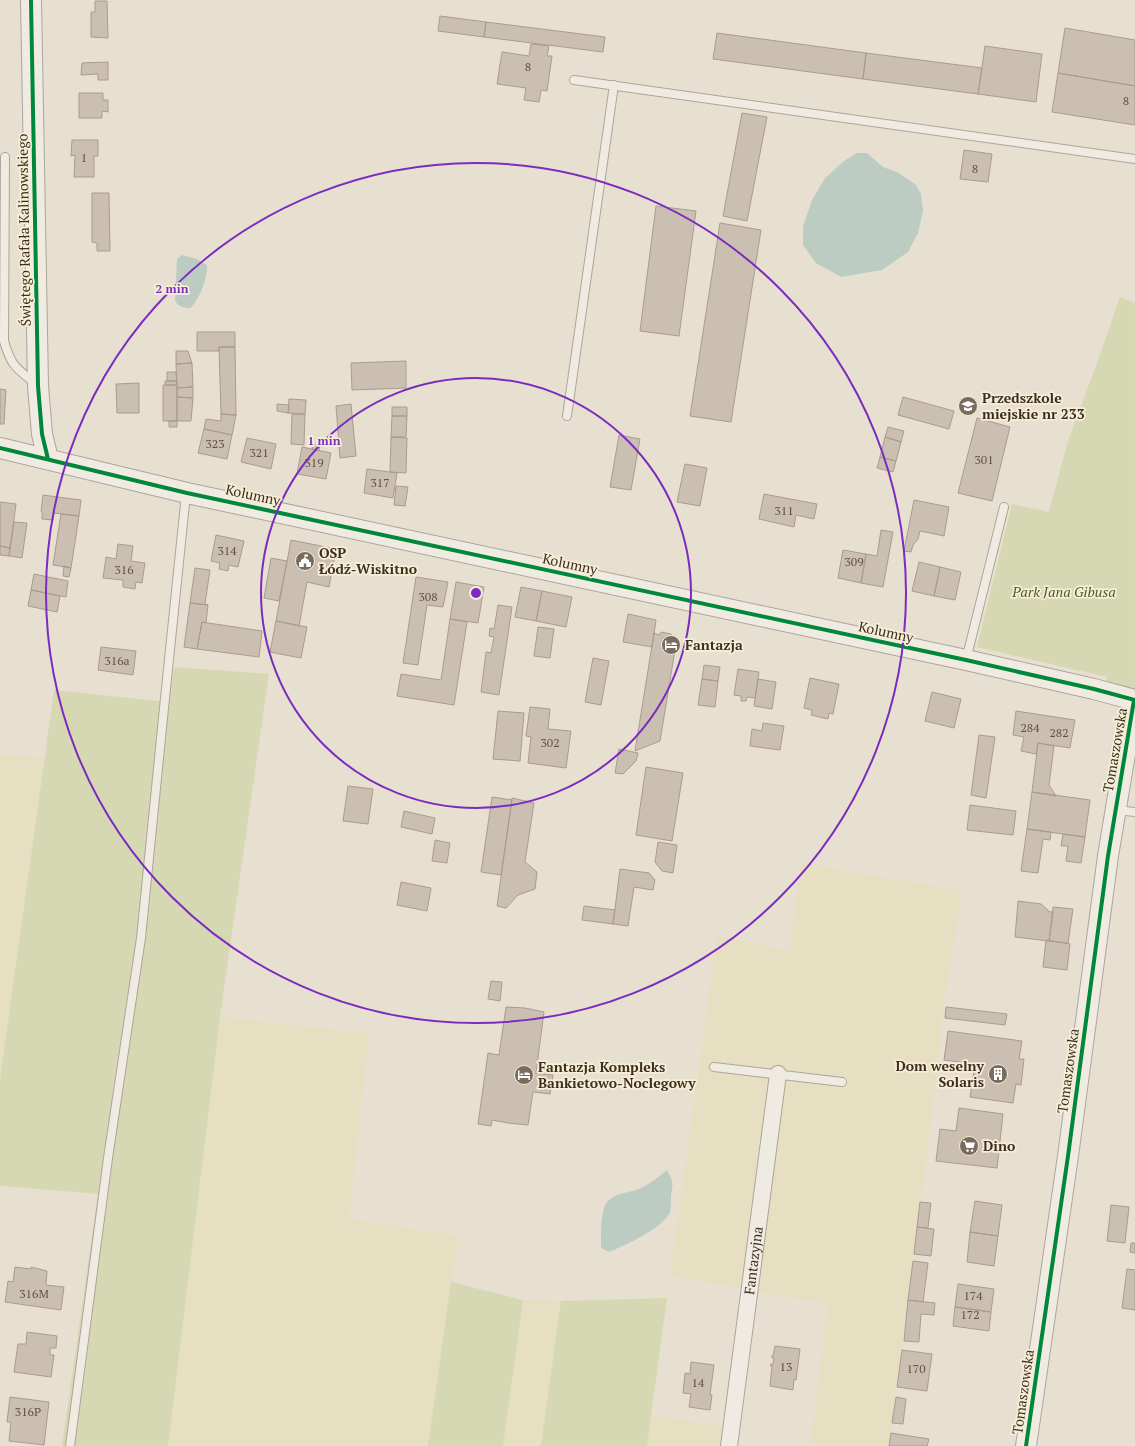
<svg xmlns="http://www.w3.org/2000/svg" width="1135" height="1446" viewBox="0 0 1135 1446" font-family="'PT Serif',serif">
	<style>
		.farmland { fill: #e6dfc2 }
		.green { fill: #d6d7b3 }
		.water { fill: #bcccc2 }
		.building { fill: #cbbfb2; stroke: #a89c90 }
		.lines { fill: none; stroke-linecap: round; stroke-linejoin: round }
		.service-casing { stroke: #ada599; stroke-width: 10 }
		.minor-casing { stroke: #ada599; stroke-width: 18 }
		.tertiary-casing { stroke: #ada599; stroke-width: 22 }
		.service { stroke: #efebe3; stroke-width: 8 }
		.minor { stroke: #efebe3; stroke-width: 16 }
		.tertiary { stroke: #efebe3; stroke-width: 20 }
		.cycleway-casing { stroke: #f7eed8; stroke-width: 6 }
		.cycleway { stroke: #00873e; stroke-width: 4 }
		.ring { fill: none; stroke: #7b2cbf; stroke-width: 2 }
		.labels { text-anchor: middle; stroke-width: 3.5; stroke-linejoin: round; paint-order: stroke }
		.number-label { font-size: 12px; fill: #605244 }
		.street-label { font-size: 14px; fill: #3d2e20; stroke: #f7eed8 }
		.poi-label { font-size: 14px; font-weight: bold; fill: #3d2e20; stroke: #f7eed8; text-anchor: start }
		.park-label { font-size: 14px; font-style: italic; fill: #4d5a26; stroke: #f7eed8 }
		.centre { fill: #7b2cbf; stroke: #f7eed8; stroke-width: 2 }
		.ring-label { font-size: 12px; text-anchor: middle; font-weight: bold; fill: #7b2cbf; stroke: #f7eed8; stroke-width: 3.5; stroke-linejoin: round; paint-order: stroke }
	</style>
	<rect width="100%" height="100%" fill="#e7e0d1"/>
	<path class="farmland" d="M0,754l44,4 -44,322z
		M802,863l160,28 -20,128 -8,80 -45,347h-79l18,-142 -158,-28 47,-340 72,15z
		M220,1017l149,16 -20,186 109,17 -30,210h-260z
		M523,1300l38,1 -20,145h-38z
		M652,1415l89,14 -3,17h-91z"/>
	<path class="green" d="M1120,297l15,6v385l-29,-6 1,-5 -130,-30 35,-143 37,8 19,-71 29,-78z
		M174,667l95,7 -49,343 -52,429h-106l36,-252 -98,-8v-106l54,-390 114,12z
		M451,1282l72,18 -20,146h-75z
		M667,1298l-20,148h-106l20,-145z"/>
	<path class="water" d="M857,153h10l16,14 16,6 17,12 5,9 2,17 -5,22 -10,19 -26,18 -41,7 -25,-14 -13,-18v-19l9,-26 13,-22 19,-17z
		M182,255l15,4 10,6c1,12 -8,36 -17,43 -6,0 -11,-1 -15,-7l2,-42z
		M667,1170c7,13 6,12 4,26 0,5 0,11 -1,16 -5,15 -46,34 -61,40l-8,-4c0,-11 -1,-37 6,-46 9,-10 23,-9 34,-14 10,-5 18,-11 26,-18z"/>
	<path class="building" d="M95,1h12l1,37 -17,-1v-25h4z
		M440,16l46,6 -2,15 -46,-6z
		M486,22l119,15 -2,15 -119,-15z
		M1065,28l70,12v46l-77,-13z
		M717,33l149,20 -3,26 -150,-20z
		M531,44l18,2 -2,10h5l-5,35 -6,-1 -2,12 -15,-2 2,-12 -29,-4 5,-32 27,4z
		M985,46l57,8 -6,48 -58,-8z
		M866,53l116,15 -4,26 -115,-15z
		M108,62v18h-10v-6l-17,1 1,-12z
		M1058,73l77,13v39l-83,-13z
		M79,93h24v7h5v12l-6,-1v7h-23z
		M742,113l25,4 -20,104 -24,-5z
		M72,140h26v16h-4v21h-20l1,-22 -4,1z
		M964,150l28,4 -4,28 -28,-3z
		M92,193h17l1,58h-13v-8l-5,-1z
		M656,206l40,5 -17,125 -39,-5z
		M720,223l41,7 -30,192 -41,-6z
		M197,332h38v15h-16v4h-22z
		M219,347h16l1,68 -15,-1z
		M176,351h12l4,12 -16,1z
		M406,361v27l-54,2 -1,-27z
		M192,363l1,24 -16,1 -1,-24z
		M167,372h9l1,9h-10z
		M165,381h12v4h-12z
		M139,383v30h-22l-1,-29z
		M163,385h14v36h-14z
		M193,387v11l-16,-1v-9z
		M0,389l6,1 -2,34h-4z
		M177,397l16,1 -2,23h-14z
		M903,397l51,14 -5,18 -51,-14z
		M289,399l17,1 -1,14 -17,-1z
		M277,404l12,1 -1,8 -11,-2z
		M351,404l5,52 -16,2 -4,-52z
		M392,407h15v9h-15z
		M221,414l15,1 -4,20 -28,-6 2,-10 15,2z
		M292,414h13l-1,31 -13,-1z
		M392,416h15l-1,21h-15z
		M977,418l33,9 -18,74 -34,-8z
		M169,421h8v6h-8z
		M888,427l16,4 -3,11 -16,-5z
		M204,429l28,6 -5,24 -29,-6z
		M619,435l21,4 -9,51 -21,-3z
		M391,437l16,1 -1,35 -16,-1z
		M885,437l16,5 -5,19 -16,-4z
		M247,438l29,6 -5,25 -30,-7z
		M313,444l7,1 -1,6 -7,-2z
		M302,447l29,6 -5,26 -29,-5z
		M880,457l16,4 -3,11 -16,-4z
		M685,464l22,4 -7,38 -23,-4z
		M367,469l30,4 -4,25 -29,-5z
		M396,486l12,1 -3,19 -11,-1z
		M764,494l53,10 -3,15 -18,-4 -2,12 -35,-8z
		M43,495l38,5 -2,16 -25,-3 -1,7 -11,-1v-7l-1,-1z
		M914,500l35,7 -5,29 -24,-5 -2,8 -5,6 -2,7 -7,-1z
		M0,502l16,2 -6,44 -10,-2z
		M61,514l18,2 -8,52 -18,-3z
		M14,522l13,1 -5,35 -13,-2z
		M881,530l12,2 -10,55 -22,-4 5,-29 11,2z
		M216,535l28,6 -6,26 -9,-2 -1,6 -9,-2 1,-6 -9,-2z
		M291,540l45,9 -7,38 -22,-5 -8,44 -23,-5z
		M118,544l15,2 -2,15 14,2 -3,20 -6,-1 -1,7 -12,-2v-7l-20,-2 3,-21 10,2z
		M0,546l10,2 -1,8 -9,-1z
		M843,550l23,4 -5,29 -23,-5z
		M271,558l16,3 -8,40 -15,-3z
		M919,562l21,5 -6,29 -22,-5z
		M64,566l7,2 -2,9 -6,-1z
		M940,567l21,5 -6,28 -21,-4z
		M195,568l15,2 -5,34 3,1 -18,-2z
		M34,574l34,7 -2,16 -35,-7z
		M416,577l32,5 -5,25 -16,-2 -9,60 -15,-2z
		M456,582l28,5 -6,36 -28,-4z
		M521,587l21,4 -6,30 -21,-4z
		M31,590l29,6 -3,16 -29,-6z
		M542,591l30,6 -6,30 -30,-6z
		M190,603l18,2 -2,18 -4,-1 -5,27 -13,-2z
		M498,605l14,2 -13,88 -18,-3 5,-40 5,1 3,-16 -5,-1 1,-8 4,1z
		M628,614l28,6 -4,27 -29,-5z
		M450,619l17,3 -13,83 -57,-9 4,-22 40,6z
		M276,621l31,6 -6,31 -31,-6z
		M202,622l60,9 -3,26 -62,-8z
		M538,627l16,2 -4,29 -16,-2z
		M661,632l10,2 2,4h4l-17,103 -25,10 19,-118 5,2z
		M101,647l35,4 -3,24 -35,-5z
		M593,658l16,3 -8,44 -16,-3z
		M704,665l16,2 -2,14 -16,-2z
		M738,669l21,3 -4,26 -8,-1 -1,4h-5v-5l-7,-1z
		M810,678l29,6 -6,30 -4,-1 -1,6 -17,-4 1,-5 -8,-2z
		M702,679l16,2 -3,26 -17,-2z
		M758,679l18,3 -4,27 -18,-3z
		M932,692l29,7 -7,29 -29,-7z
		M530,707l20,2 -2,20 23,2 -5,37 -38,-5 3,-26 -5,-1z
		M498,711l26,2 -4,48 -27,-2z
		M1016,711l59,9 -5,28 -32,-5 -2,11 -15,-3 3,-14 -11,-2z
		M763,723l21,3 -4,24 -30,-4 2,-17 10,2z
		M979,735l16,2 -9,61 -15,-3z
		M1038,743l16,3 -5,39 7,11 -24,-4z
		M619,749l19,4 -2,8 -13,13 -8,-1z
		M646,767l37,6 -11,68 -36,-6z
		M348,786l25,3 -5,35 -25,-3z
		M1032,792l58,8 -5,37 -58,-8z
		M492,797l20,3 -11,75 -20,-3z
		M512,798l22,5 -9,59 12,10 -2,17 -17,6 -12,13 -9,-2z
		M970,805l46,6 -3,24 -46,-5z
		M404,811l31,7 -3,16 -31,-7z
		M1027,829l24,3 -1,8 -7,-1 -5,34 -17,-2z
		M1063,834l22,3 -4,26 -15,-2 2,-15h-7z
		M435,840l15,3 -3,20 -15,-2z
		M658,842l19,3 -4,28 -11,-2 -7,-9z
		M620,869l29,4 6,7 -2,10 -19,-3 -6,39 -15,-2z
		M401,882l30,6 -4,23 -30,-6z
		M1018,901l23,3 9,8h3l-4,29 -34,-4z
		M584,906l31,4 -2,14 -31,-4z
		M1053,907l20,2 -5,34 -19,-2z
		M1046,940l24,4 -3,26 -24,-3z
		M491,981l11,1 -2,19 -12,-2z
		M506,1007l19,1 19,4 -8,61 17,2 -3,19 -17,-2 -5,33 -20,-2 -16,-3 -1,6 -13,-2 10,-71 11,2z
		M946,1007l61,7 -2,11 -60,-7z
		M948,1031l74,10 -3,18h5l-3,26 -5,-1 -3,19 -43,-6 5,-33 -31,-4z
		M959,1108l44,6 -6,54 -61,-7 4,-32 16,2z
		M975,1201l27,4 -4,31 -28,-4z
		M920,1202l11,1 -3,25 -11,-1z
		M1111,1205l18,2 -4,36 -18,-2z
		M917,1227l17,2 -3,27 -17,-2z
		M970,1232l28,4 -4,30 -27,-4z
		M1131,1243h4v10l-5,-1z
		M913,1261l15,2 -5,39 -15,-2z
		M15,1267l16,2v-2l16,4 -1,14 18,2 -3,23 -56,-8 3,-21 5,1z
		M1127,1269l8,1v40l-13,-2z
		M958,1284l36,5 -3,23 -36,-5z
		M908,1300l27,3 -1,12 -13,-1 -2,28 -15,-1z
		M955,1307l36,5 -2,19 -36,-5z
		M27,1332l30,4 -1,12h-6v7h4l-3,22 -37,-5 4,-28h8z
		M775,1346l25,3 -4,31 -2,-1 -1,11 -23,-4 2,-20h-2l1,-2h2l1,-6h-2v-3l1,1z
		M902,1350l30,4 -5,37 -30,-4z
		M691,1362l23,3 -4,30h2l-2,15 -21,-3 2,-13 -8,-1 2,-20 5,1z
		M10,1397l39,5 -5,43 -35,-4 2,-19h-4z
		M896,1397l10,2 -3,25 -11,-1z
		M891,1433l38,6 -2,7h-38z"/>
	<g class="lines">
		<defs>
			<path id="service" d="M574,80l561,79
				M5,157l-1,184c7,25 12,27 32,43
				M567,416l47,-331
				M966,660l38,-153
				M1116,810l19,2
				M714,1067l128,15
				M70,1446l38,-288 33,-220 23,-230 22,-214"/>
			<g id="minor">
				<path id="s1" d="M729,1446l49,-372"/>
			</g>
			<path id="tertiary" d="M31,0l7,386 4,48 6,25
				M0,448l187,45 779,167 128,29 41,11
				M1026,1446l42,-290 40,-300 26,-156"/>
		</defs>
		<use href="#service" class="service-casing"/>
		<use href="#minor" class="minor-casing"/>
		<use href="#tertiary" class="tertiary-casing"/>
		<use href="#service" class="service"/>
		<use href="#minor" class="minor"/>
		<use href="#tertiary" class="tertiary"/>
		<defs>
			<path id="cycleway" d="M31,0l7,386 4,48 6,25
				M0,448l187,45 779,167 128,29 41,11
				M1026,1446l42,-290 40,-300 26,-156"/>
		</defs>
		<use href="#cycleway" class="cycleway-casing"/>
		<use href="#cycleway" class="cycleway"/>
	</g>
	<g class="ring">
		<circle cx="476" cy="593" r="215"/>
		<circle cx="476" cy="593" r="430"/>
	</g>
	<defs>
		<symbol id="school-disc" viewBox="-11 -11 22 22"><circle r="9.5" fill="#786c5e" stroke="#f7eed8"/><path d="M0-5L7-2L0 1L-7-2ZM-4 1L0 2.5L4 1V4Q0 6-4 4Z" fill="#fff"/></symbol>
		<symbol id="civic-disc" viewBox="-11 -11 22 22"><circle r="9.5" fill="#786c5e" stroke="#f7eed8"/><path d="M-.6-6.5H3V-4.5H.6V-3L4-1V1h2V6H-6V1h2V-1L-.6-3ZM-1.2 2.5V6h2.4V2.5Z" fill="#fff"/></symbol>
		<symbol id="hotel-disc" viewBox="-11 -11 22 22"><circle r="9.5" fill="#786c5e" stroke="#f7eed8"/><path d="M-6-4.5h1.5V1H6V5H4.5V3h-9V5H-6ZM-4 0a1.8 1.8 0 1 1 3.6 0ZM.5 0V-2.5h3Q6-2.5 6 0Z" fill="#fff"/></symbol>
		<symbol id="building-disc" viewBox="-11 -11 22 22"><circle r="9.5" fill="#786c5e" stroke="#f7eed8"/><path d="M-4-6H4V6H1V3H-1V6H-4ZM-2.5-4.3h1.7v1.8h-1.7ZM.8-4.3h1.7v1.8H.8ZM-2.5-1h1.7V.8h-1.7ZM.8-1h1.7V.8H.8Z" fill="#fff"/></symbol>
		<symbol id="supermarket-disc" viewBox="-11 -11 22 22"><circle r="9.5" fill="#786c5e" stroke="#f7eed8"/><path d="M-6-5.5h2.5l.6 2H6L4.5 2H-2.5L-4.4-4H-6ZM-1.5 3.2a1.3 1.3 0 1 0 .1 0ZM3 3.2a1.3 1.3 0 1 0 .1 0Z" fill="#fff"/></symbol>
	</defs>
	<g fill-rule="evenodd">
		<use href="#school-disc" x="957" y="395" width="22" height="22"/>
		<use href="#civic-disc" x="294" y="550" width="22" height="22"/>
		<use href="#hotel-disc" x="660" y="634" width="22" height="22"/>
		<use href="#building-disc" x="987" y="1063" width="22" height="22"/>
		<use href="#hotel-disc" x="513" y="1064" width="22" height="22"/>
		<use href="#supermarket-disc" x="958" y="1135" width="22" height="22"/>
	</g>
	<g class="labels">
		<g class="number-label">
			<text x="528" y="71">8</text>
			<text x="1126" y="105">8</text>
			<text x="84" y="162">1</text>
			<text x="975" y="173">8</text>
			<text x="215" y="448">323</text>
			<text x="259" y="457">321</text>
			<text x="984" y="464">301</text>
			<text x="314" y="467">319</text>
			<text x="380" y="487">317</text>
			<text x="784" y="515">311</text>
			<text x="227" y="555">314</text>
			<text x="854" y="566">309</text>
			<text x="124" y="574">316</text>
			<text x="428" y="601">308</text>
			<text x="117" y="665">316a</text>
			<text x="1030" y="732">284</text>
			<text x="1059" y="737">282</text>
			<text x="550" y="747">302</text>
			<text x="34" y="1298">316M</text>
			<text x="973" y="1300">174</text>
			<text x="970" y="1319">172</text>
			<text x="786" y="1371">13</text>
			<text x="916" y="1373">170</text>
			<text x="698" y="1387">14</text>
			<text x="28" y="1416">316P</text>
		</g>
		<g class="street-label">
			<text transform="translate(24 230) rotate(-91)" y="5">Świętego Rafała Kalinowskiego</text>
			<text transform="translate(253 495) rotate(12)" y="5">Kolumny</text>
			<text transform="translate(570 564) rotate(12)" y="5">Kolumny</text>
			<text transform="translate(886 632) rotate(12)" y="5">Kolumny</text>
			<text transform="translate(1115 750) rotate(-80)" y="5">Tomaszowska</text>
			<text transform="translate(1068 1071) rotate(-82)" y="5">Tomaszowska</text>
			<text dy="5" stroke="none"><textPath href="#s1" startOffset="187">Fantazyjna</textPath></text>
			<text transform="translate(1023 1392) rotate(-82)" y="5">Tomaszowska</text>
		</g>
		<g class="poi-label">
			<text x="982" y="403">Przedszkole<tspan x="982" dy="16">miejskie nr 233</tspan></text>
			<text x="319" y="558">OSP<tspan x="319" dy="16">Łódź-Wiskitno</tspan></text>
			<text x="685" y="650">Fantazja</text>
			<text x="984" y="1071" text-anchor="end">Dom weselny<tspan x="984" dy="16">Solaris</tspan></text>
			<text x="538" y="1072">Fantazja Kompleks<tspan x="538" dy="16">Bankietowo-Noclegowy</tspan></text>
			<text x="983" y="1151">Dino</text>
		</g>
		<g class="park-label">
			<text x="1064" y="597">Park Jana Gibusa</text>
		</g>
	</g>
	<circle cx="476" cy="593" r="6" class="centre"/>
	<g class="ring-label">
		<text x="172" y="293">2 min</text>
		<text x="324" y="445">1 min</text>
	</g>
</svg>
